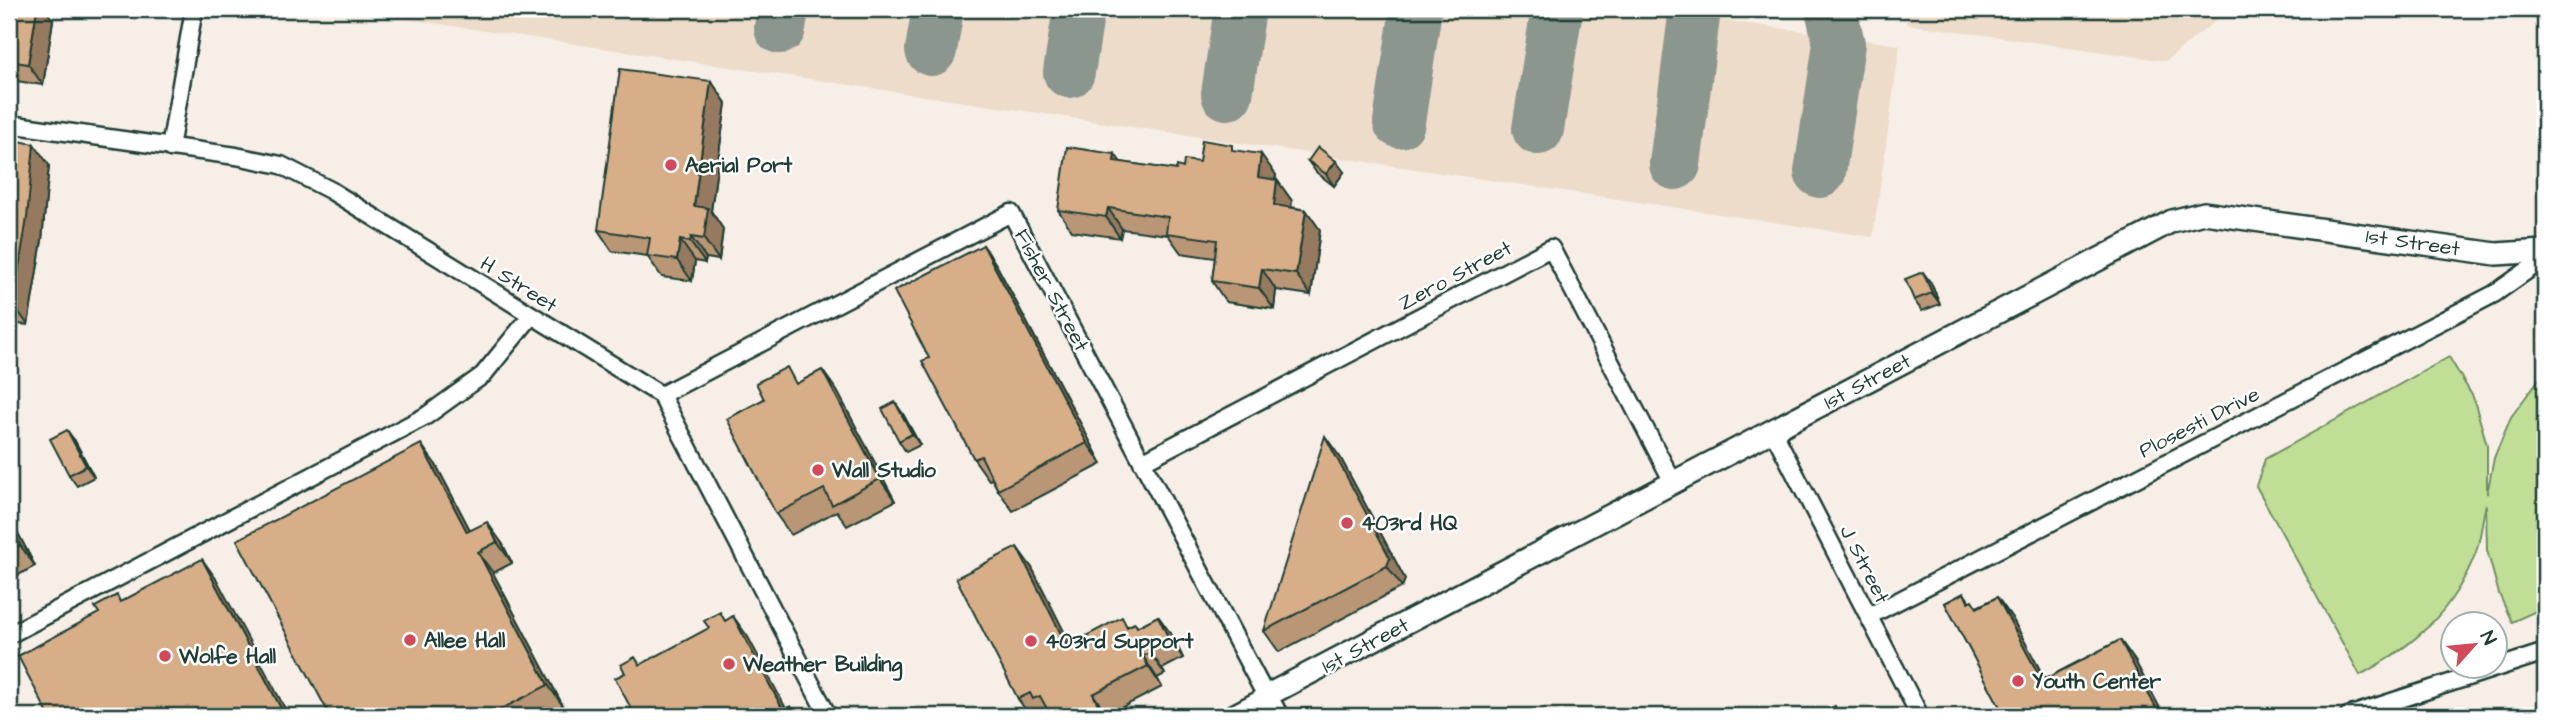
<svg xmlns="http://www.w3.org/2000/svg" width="2554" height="725" viewBox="0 0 2554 725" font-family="'Architects Daughter',sans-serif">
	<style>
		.built { fill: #eddcca }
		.green { fill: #c1de96; stroke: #708e65; stroke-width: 2 }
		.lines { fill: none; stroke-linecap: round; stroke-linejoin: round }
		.taxiway { stroke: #8b968e; stroke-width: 52 }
		.minor-casing { stroke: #1f3d34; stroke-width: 21 }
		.tertiary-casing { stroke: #1f3d34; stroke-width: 26 }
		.minor { stroke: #fff; stroke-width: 16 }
		.tertiary { stroke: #fff; stroke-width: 21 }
		.wall { fill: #b99675; stroke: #1f3d34; stroke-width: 2 }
		.shaded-wall { fill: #967a5f; stroke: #1f3d34; stroke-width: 2 }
		.building { fill: #d7ae88; stroke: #1f3d34; stroke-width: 2 }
		.poi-dot { fill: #d1495b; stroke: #fff; stroke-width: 2.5 }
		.labels { text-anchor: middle; stroke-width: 5; stroke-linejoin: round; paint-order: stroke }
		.poi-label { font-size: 21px; font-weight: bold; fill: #1f3d34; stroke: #fff; text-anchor: start }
		.street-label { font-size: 21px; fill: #1f3d34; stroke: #fff }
	</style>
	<rect width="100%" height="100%" fill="#f7efe7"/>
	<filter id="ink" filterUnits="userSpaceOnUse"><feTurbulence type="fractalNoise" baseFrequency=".0143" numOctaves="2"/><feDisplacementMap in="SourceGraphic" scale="14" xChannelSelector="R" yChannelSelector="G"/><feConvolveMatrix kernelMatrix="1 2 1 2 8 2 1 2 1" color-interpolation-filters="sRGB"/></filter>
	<g filter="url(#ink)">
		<path class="built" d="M338,9h1305l257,36 -27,192z
			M1908,9h322l-64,52 -260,-37z"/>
		<path class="green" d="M2449,357l24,40 14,48v49l7,-36 17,-41 34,-46v236l-33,15 -13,-28 -12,-44 -1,-46c-4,16 -5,33 -10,48 -23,60 -61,93 -116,123l-104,-189 9,-27z"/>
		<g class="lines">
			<path class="taxiway" d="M780,28l3,-19
				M931,50l7,-41
				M1069,72l10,-63
				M1227,94l13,-85
				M1399,122l17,-113
				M1538,129l19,-120
				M1675,164l20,-155
				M1820,172l19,-128 -8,-35"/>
			<defs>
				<path id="minor" d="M9,124l227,32 45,9 49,25 331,205 167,321
					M170,148l24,-139
					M661,395l350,-182 255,483 -38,20
					M1773,431l147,285
					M1142,462l409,-214 123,236
					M1869,616l625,-322 51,-36
					M9,635l417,-219 57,-41 48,-59
					M2348,716l197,-64"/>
				<path id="tertiary" d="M1277,716l-11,-20 906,-475 32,-8 292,41 49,-3"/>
			</defs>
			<use href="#minor" class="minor-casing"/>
			<use href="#tertiary" class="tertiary-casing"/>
			<use href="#minor" class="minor"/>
			<use href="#tertiary" class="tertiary"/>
		</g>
		<path class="wall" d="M9,9l44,11 -10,65 -34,-5z
			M133,9h36l-1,6 -34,-5z
			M711,81l15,22 -15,108 12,18 -4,31 -13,-2 -1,5 -10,-2 -3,20 -30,-4 -15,-21 -35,-5 -14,-21z
			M9,139l40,26 -7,75 -14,85 -10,-1 -2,15 -7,-1z
			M1237,151l39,24 -1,5h2l15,21 -1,6 15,3 14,20 -9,65 -35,-5 -2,19 -48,-7 -14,-21 3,-23 -34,-5 -13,-18 -46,-6 -2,9 -48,-7 -14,-21 63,-48 55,8 23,-8z
			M1308,161l36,11 -10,14 -18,-14z
			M983,245l14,21 105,198 -89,47 -15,-21 -6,-11 -3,1 -15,-21 -45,-101z
			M1931,283l9,21 -18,7 -8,-11z
			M822,370l15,21 58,110 -48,25 -10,-15 -46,24 -15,-21 22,-131z
			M903,414l17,31 -14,7 -7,-11z
			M75,441l19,36 -17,9 -8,-11z
			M1340,457l65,122 -3,8 -123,65 -15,-21z
			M436,465l34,65 32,13 10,20 -19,10 70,133 -19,10h-214z
			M9,516l26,50 -26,14z
			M1032,568l38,76 58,-18 7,-3 2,4 21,-11 15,21 10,21 -21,11 3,5 -8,4 5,9 -55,28 1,1h-63l-2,-2 -4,2h-9l-12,-17z
			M1964,593l6,9 7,5 20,-10 15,21 33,61 75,-39 15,21 29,55h-159l-60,-113z"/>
		<path class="shaded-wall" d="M37,9h8l8,11 -10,65 -15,-21z
			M164,9h5l-1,6z
			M711,81l15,22 -15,108 12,18 -4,31 -15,-21 -10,-33z
			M34,144l15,21 -7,75 -14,85 -15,-21z
			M1115,154l15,21 -16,-14z
			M1261,154l15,21 -4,23 -14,-21z
			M1336,161l8,11 -10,14 -8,-12z
			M1277,180l15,21 -4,24 -14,-20z
			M1108,208l14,21 -2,9 -14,-21z
			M1306,210l14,20 -9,65 -15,-21z
			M691,237l15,21 -1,5 -15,-21z
			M680,240l15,21 -3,20 -15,-21z
			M983,245l14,21 105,198 -15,-21z
			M1262,269l14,21 -2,19 -15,-21z
			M1923,272l8,11 9,21 -8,-11z
			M9,310l9,14 -2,15 -7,-11z
			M822,370l15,21 58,110 -15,-22z
			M895,402l8,12 17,31 -8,-11z
			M67,430l8,11 19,36 -8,-11z
			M1325,436l15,21 65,122 -3,8 -15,-21z
			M421,444l15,21 46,88 -15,-21z
			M9,516l26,50 -15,-21 -11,-21z
			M487,522l15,21 10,20 -15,-21z
			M1017,547l15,21 50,99 -15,-21z
			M478,552l15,21 70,133 -15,-21z
			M202,559l15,21 72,136h-4z
			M1997,597l15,21 45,84 -15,-21z
			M733,616l15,21 42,79 -7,-6z
			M1158,616l15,21 10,21 -15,-21z
			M2120,640l15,21 29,55h-3l-3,-4z
			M1148,648l14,21 3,5 -15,-21z
			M1143,656l14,22 5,9 -14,-21z
			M1093,694l15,22h-3l-4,-5z"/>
		<path class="building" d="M9,9h28l-9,55 -19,-3z
			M620,69l91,12 -17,125 14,2 -4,31 -13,-2 -1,5 -10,-2 -3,20 -30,-4 3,-18 -52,-8z
			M9,139l25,5 -7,74 -14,86h-4z
			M1202,140l30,5v5l29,4 -3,23 19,3 -3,25 32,5 -10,64 -34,-5 -3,19 -47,-7 5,-41 -51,-7 2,-16 -60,-9 -2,9 -48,-7 9,-63 48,7 -1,7 62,9 1,-4 6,2 1,-8 15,2z
			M1318,147l18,14 -10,13 -18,-13z
			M983,245l104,198 -89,47 -17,-34 -7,3 -52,-98 7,-3 -35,-67z
			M1923,272l9,21 -18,7 -9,-21z
			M787,367l9,17 26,-14 58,109 -48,26 -8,-16 -48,25 -49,-95 37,-20 -8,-16z
			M895,402l17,32 -13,7 -17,-32z
			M67,430l19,36 -17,9 -19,-36z
			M1325,436l65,122 -3,8 -123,65z
			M421,444l46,88 20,-10 10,20 -19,10 70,133 -60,31h-158l-93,-176z
			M9,524l11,21 -11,6z
			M1017,547l50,99 55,-29 5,10 8,-4 2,4 21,-11 10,21 -20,11 2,5 -7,3 5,10 -55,28 8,17 -9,5h-41l-11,-20 -7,3 -3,-6 -12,6 -62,-121z
			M202,559l83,157h-236l-31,-60 81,-43 -4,-6 22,-12 3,7z
			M1964,593l4,9 4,-2 5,8 20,-11 45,84 78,-41 38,72 -7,4h-135l-3,-6 -9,5 -59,-112z
			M720,612l5,9 8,-5 50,94 8,-4 5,10h-161l-20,-38 10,-5 -4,-8 14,-8 5,8 69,-37 -5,-7z
			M1835,706l2,5 3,-1 3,6h-28z"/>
	</g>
	<g class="poi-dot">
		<circle cx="671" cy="165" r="7"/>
		<circle cx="818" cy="470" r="7"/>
		<circle cx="1347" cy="523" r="7"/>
		<circle cx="410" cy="640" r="7"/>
		<circle cx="1031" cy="641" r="7"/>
		<circle cx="165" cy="656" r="7"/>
		<circle cx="729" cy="664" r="7"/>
		<circle cx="2018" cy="681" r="7"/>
	</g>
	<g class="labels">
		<g class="poi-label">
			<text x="685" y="172">Aerial Port</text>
			<text x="832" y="477">Wall Studio</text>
			<text x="1361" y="530">403rd HQ</text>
			<text x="424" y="647">Allee Hall</text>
			<text x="1045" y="648">403rd Support</text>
			<text x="179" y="663">Wolfe Hall</text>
			<text x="743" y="671">Weather Building</text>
			<text x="2032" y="688">Youth Center</text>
		</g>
		<g class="street-label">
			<text transform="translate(2413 242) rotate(8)" y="7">1st Street</text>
			<text transform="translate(1455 275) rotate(-28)" y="7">Zero Street</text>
			<text transform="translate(519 284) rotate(32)" y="7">H Street</text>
			<text transform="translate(1052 290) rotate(62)" y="7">Fisher Street</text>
			<text transform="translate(1867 381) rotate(-28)" y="7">1st Street</text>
			<text transform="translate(2199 422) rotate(-27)" y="7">Plosesti Drive</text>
			<text transform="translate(1865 564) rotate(63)" y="7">J Street</text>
			<text transform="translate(1365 645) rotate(-28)" y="7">1st Street</text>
		</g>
	</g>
	<rect width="2554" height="725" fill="none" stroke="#fff" stroke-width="35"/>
	<rect x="18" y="18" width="2519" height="690" fill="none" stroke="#1f3d34" stroke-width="2.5" filter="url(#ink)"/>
	<g transform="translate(2474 645) rotate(63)"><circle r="33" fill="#ffffff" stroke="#a5b1ae" stroke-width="2"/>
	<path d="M0-5L12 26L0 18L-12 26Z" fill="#d1495b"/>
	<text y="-10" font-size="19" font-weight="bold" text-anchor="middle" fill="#1f3d34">N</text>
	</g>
</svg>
